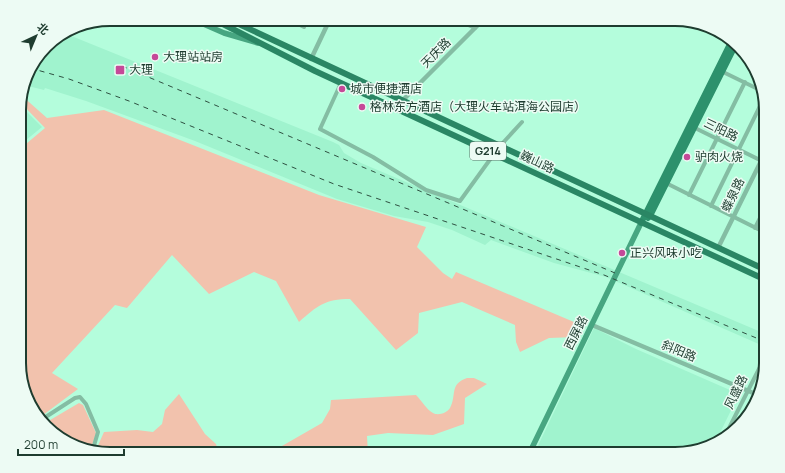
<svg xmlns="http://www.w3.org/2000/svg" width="785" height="473" viewBox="0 0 785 473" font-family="Manrope,'Noto Sans SC',sans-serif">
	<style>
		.built { fill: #a0f3ce }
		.green { fill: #f2c2ad }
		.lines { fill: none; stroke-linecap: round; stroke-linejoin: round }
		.minor { stroke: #84bda3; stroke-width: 4 }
		.tertiary { stroke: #84bda3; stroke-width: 4.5 }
		.secondary { stroke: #47a681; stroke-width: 5.5 }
		.primary { stroke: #2d916c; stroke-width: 6 }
		.trunk { stroke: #2a8664; stroke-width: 6 }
		.rail { stroke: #2e5041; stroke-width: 1; stroke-dasharray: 5 5; stroke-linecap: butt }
		.poi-dot { fill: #c54998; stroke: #edfbf4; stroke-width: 1.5 }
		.labels { text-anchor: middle; stroke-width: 3; stroke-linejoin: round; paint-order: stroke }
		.shield { fill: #edfbf4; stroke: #5c756a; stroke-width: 1 }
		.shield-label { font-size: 11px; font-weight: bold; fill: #1e3c2f }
		.street-label { font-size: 12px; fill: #1e3c2f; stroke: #edfbf4 }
		.poi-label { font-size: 12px; fill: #1e3c2f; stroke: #edfbf4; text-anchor: start }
		.rim { fill: none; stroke: #1e3c2f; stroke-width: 2 }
	</style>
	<rect width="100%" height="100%" fill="#b4fddc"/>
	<path class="built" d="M64,33l269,109 6,3 5,8 17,10 405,171v11h-5l-155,-68 -52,-14 -63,-23 -6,5 -33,-15 -24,-8 -34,-6 -57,-17 -142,-58 -109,-40 -41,-13 -1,2 -20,-5 5,-15 21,-28z
		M20,105l22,22 -22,18z
		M594,328l42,21 103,45 -24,49 -34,11h-147z"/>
	<path class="green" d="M21,95l26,23 57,-8 215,85 107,32 -9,20 26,26 9,6 4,-7 125,53 -5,12 -27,1 -29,14 -4,-10 -1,-17 -53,-23 -43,11 -1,20 -22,17 -46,-51c-25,0 -33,7 -51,23l-23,-41 -22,-9 -45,22 -37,-39 -45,53 -12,-3 -63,68 26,16 -39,29 -5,-5 -14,-39v-225l25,-21 -25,-26z
		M467,378h7l13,6 -22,14 -1,26 -31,11 -45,-2 -21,3 1,18h-100l54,-31 8,-14 1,-9 85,-5c5,5 11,15 17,18 5,3 14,0 17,-5 7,-13 -1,-24 17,-30z
		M179,394l26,40 11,10 3,10h-109l-14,-4 8,-18 33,-2 16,2 9,-8 3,-14z
		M79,403l4,2 13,28 -5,16 -27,-7 -19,-19z"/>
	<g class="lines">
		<path class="minor" d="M288,19l16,8
			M455,19l20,9
			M721,71l41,20
			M341,83l-21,46 53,28 53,33 34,11 34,-47
			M693,127l73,36
			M500,146l22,-24
			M664,182l102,51
			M689,195l56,-113
			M711,206l53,-108
			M755,228l11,-22
			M41,420l34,-22 5,-1 6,7 12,28 -5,17
			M724,438l42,-83"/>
		<path class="tertiary" d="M311,59l19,-40
			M402,101l82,-82
			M718,248l48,-97
			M592,325l166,70"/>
		<path class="secondary" d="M192,19l32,14 34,10
			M529,454l112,-231"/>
		<path class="primary" d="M648,218l2,-2 85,-170
			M641,223l90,-181"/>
		<path class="trunk" d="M213,19l102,52 451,209
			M228,19l538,251"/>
		<path class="rail" d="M122,66l493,207
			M30,68l39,11 60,22 205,83 270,91 162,67"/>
	</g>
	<g class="poi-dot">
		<circle cx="155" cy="57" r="4"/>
		<rect x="115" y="65" width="10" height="10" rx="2"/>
		<circle cx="342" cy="89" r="4"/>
		<circle cx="362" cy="107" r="4"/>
		<circle cx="687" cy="157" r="4"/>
		<circle cx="622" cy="253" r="4"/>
	</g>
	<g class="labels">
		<rect class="shield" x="470" y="142" width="36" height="18" rx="3"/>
		<g class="shield-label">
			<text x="488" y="155">G214</text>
		</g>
		<g class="street-label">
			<text transform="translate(436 53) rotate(-45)" y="4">天庆路</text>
			<text transform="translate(721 130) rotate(26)" y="4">三阳路</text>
			<text transform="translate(537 162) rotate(25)" y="4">巍山路</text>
			<text transform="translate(733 195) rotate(-64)" y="4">蝶泉路</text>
			<text transform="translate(576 333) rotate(-63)" y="4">西屏路</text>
			<text transform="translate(679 351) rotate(23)" y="4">斜阳路</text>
			<text transform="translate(736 392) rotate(-64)" y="4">风盛路</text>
		</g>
		<g class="poi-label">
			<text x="163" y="61">大理站站房</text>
			<text x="129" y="74">大理</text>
			<text x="350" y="93">城市便捷酒店</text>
			<text x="370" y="111">格林东方酒店（大理火车站洱海公园店）</text>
			<text x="695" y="161">驴肉火烧</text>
			<text x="630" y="257">正兴风味小吃</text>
		</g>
	</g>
	<path d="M0 0H785V473H0ZM110 26H675A84 84 0 0 1 759 110V363A84 84 0 0 1 675 447H110A84 84 0 0 1 26 363V110A84 84 0 0 1 110 26Z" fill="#edfbf4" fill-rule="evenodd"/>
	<path class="rim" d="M110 26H675A84 84 0 0 1 759 110V363A84 84 0 0 1 675 447H110A84 84 0 0 1 26 363V110A84 84 0 0 1 110 26Z"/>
	<g transform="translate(36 36) rotate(44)" stroke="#edfbf4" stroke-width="3" paint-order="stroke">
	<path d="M0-3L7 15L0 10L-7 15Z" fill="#1e3c2f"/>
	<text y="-6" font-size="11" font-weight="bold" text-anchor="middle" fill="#1e3c2f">北</text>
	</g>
	<path d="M18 449v6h106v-6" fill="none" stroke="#1e3c2f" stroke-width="2"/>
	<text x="24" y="449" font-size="12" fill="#1e3c2f" stroke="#edfbf4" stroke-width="3" paint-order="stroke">200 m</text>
</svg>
